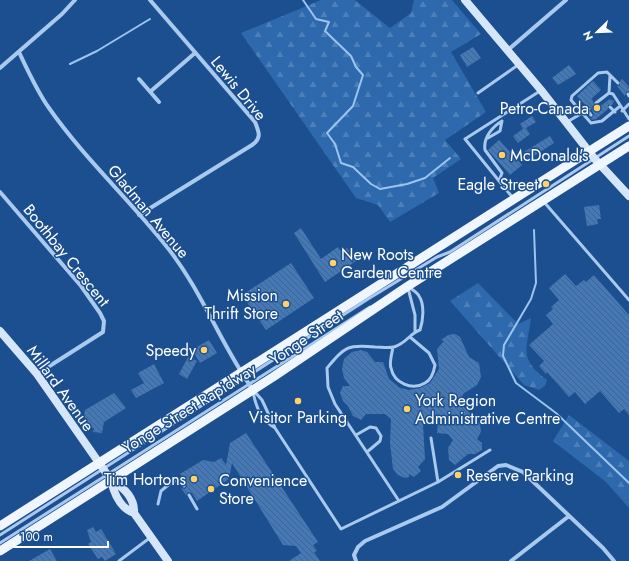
<svg xmlns="http://www.w3.org/2000/svg" width="629" height="561" viewBox="0 0 629 561" font-family="Jost,sans-serif">
	<style>
		.forest { fill: url(#forest-firs) }
		.lines { fill: none; stroke-linecap: round; stroke-linejoin: round }
		.stream { stroke: #9cc4f0; stroke-width: 2 }
		.building { fill: url(#building-back-hatch) }
		.lane { stroke: #a9c9ee; stroke-width: 3 }
		.street { stroke: #a9c9ee; stroke-width: 4 }
		.secondary { stroke: #d6e6fa; stroke-width: 8 }
		.primary { stroke: #f0f6ff; stroke-width: 9 }
		.poi-dot { fill: #ffd166; stroke: #1b4f8f; stroke-width: 1.5 }
		.labels { text-anchor: middle; stroke-width: 3; stroke-linejoin: round; paint-order: stroke }
		.street-label { font-size: 16px; fill: #fff; stroke: #1b4f8f }
		.poi-label { font-size: 16px; fill: #fff; stroke: #1b4f8f; text-anchor: end }
	</style>
	<defs>
		<pattern id="forest-firs" width="22" height="20" patternUnits="userSpaceOnUse"><rect width="22" height="20" fill="#2e69ad"/><path d="M5 1l3.5 6h-7zM16 11l3.5 6h-7z" fill="#4d80b9"/></pattern>
		<pattern id="building-back-hatch" width="6" height="6" patternUnits="userSpaceOnUse"><rect width="6" height="6" fill="#4478b7"/><path d="M-1 5l2 2M0 0l6 6M5-1l2 2" fill="none" stroke="#486282"/></pattern>
	</defs>
	<rect width="100%" height="100%" fill="#1b4f8f"/>
	<path class="forest" d="M321,0h34l35,28 21,-15 3,-13h38l29,34 -30,18 35,60 -41,28 16,19 -28,19 6,15 -49,29 -12,-17 -22,-7 -115,-165z
		M478,283l40,41 13,-6c-4,32 -13,40 16,62l-2,6 -6,4 -15,-5 -74,-84z
		M569,415l60,46v47l-23,-26 -53,-41z"/>
	<g class="lines">
		<path class="stream" d="M303,0l13,19 13,3 -4,9 26,25 5,11 7,8 -10,31 -26,27 8,11 6,19 12,4 18,17 9,5 27,-5 18,-6 25,-20
			M70,64l27,-13 53,-32
			M534,230l2,53 -5,16 -27,46 -1,11 13,27 40,30 73,70"/>
	</g>
	<path class="building" d="M473,47l8,11 -14,9 -7,-12z
		M569,65l7,9 -18,11 -6,-7z
		M622,79l7,8v4l-3,1 -1,4 -8,-10 3,-1v-4z
		M593,81l8,9 -9,8 2,7 5,2 11,-8 4,2 -2,4h-4v4l-12,10 -4,1 -1,-2 3,-3 -3,-8h-4l-10,-11z
		M532,116l4,6 -10,6 4,6 -12,9 -5,-7 10,-7 -3,-5z
		M550,136l4,7 -25,16 -5,-7z
		M499,140l23,25 -12,10 -22,-25z
		M599,205l2,14h-4l1,5 -11,2 -3,-19z
		M301,228l20,31 17,-12 4,5 5,-4 9,13 -31,21 -31,-49z
		M291,263l23,35 -48,32 -24,-35z
		M565,274l11,12 8,-6 2,2 8,-7 35,40v100l-5,-6 -5,4 -19,-22 -15,13 -10,-12 -6,5 -22,-25 -1,2 -7,-8 5,-5 -15,-16 24,-21 -7,-9 7,-6 -2,-2 8,-7 -10,-12z
		M455,334l5,3 9,20 10,6 2,14 -4,8 -14,9 -2,10 19,20 1,8 -4,7 5,4v7l-7,4h-7l-13,11 -6,-5 -1,-12 5,-8 -5,-6 -11,-1 1,-11 -8,-3 -4,1 -3,5 2,34 -7,8 3,4 -7,6 -5,-3v3l-4,1 -7,-3 -5,-6 -3,-26 1,-24 -6,-5h-19l-5,6 -8,-4 -5,-10 -5,-5 -3,-8 3,-7h7l-6,-8 -2,-9 2,-10 8,-7 9,-2 6,2 8,10h8l6,17 11,9 9,2 11,-2 10,-5 9,-14 -2,-20 7,-8 -3,-1 7,-5z
		M209,340l8,13 -17,10 -8,-13z
		M188,357l9,4 -10,18 -8,-5z
		M154,364l10,19 -28,15 -5,-8 13,-7 -6,-10z
		M114,393l12,15 -22,14 -2,11 -9,-1 1,-4 -4,-1 -6,-11 1,-6z
		M246,433l72,109 -5,3 4,6 -3,1 6,9h-31l12,-8 -5,-7 -13,-1 -51,-82 -3,16 -32,22 -5,-8 -4,-1 -2,3 -5,-7 4,1 2,-3 -7,-12 23,-14 11,2 7,-4 5,7 4,-22z
		M93,527l3,5 5,-3 15,25 -11,7 -3,-4 -4,2 -10,-15 3,-2 -4,-12z
		M50,549l7,12h-28z"/>
	<g class="lines">
		<path class="lane" d="M618,83l-11,-11 -9,1 -26,23 -1,4 20,23 11,-2 17,-14
			M478,93l40,-28
			M609,93l1,-18
			M628,94l1,2
			M596,103l13,-10 4,1 16,25
			M610,107l5,5
			M587,110l4,5
			M622,111l7,-7
			M567,122l22,-13
			M488,138l12,-7 2,-10
			M499,181l3,-8 -17,-23c-2,-12 7,-23 17,-29
			M513,198l-48,-59 75,-48
			M544,202l85,98
			M408,288l7,27v17
			M393,347c-1,6 -4,16 -2,21 3,15 21,23 34,15 6,-3 9,-12 10,-18l-6,-12 -19,-16
			M254,391l8,9 13,28 66,101 97,-47 52,-32
			M253,392c3,15 8,28 22,36
			M356,435l14,-8 6,1 5,8 -1,5 -13,11
			M431,438l7,44
			M189,495l8,14
			M399,501l-64,-97 -7,-17 -1,-19c18,-21 20,-24 48,-21 6,0 13,1 19,0 13,-4 16,-14 26,-17 3,-9 5,-25 -1,-34 -2,-4 -7,-6 -10,-9
			M158,504l3,-13 12,-10h8l3,5
			M0,535l368,-236 69,-42 13,-5 179,-116
			M0,543l370,-236
			M119,561l32,-24"/>
		<path class="street" d="M508,50l58,-50
			M19,52c9,19 18,39 30,56 35,50 80,91 118,139 35,44 54,98 86,143
			M0,68l62,-54 13,-14
			M139,79l20,23
			M151,91l44,-38
			M0,192l81,94 19,27 4,8 -1,11 -66,42
			M139,215l113,-70c10,-7 7,-13 3,-23l-105,-122
			M356,561l-2,-6 4,-8 7,-6 77,-34 56,-41 8,-1 17,7 80,76 11,13
			M511,561l58,-45"/>
		<path class="secondary" d="M465,0l76,90 53,68 35,38
			M0,331l37,43 74,106c3,14 9,28 23,33l34,48
			M111,480c12,7 24,18 23,33"/>
		<path class="primary" d="M0,526l629,-400
			M0,551l273,-174 135,-91 221,-140"/>
	</g>
	<g class="poi-dot">
		<circle cx="597" cy="108" r="4"/>
		<circle cx="502" cy="155" r="4"/>
		<circle cx="546" cy="184" r="4"/>
		<circle cx="333" cy="263" r="4"/>
		<circle cx="286" cy="304" r="4"/>
		<circle cx="204" cy="350" r="4"/>
		<circle cx="298" cy="401" r="4"/>
		<circle cx="407" cy="409" r="4"/>
		<circle cx="458" cy="475" r="4"/>
		<circle cx="194" cy="479" r="4"/>
		<circle cx="211" cy="489" r="4"/>
	</g>
	<g class="labels">
		<g class="street-label">
			<text transform="translate(239 88) rotate(51)" y="6">Lewis Drive</text>
			<text transform="translate(149 211) rotate(50)" y="6">Gladman Avenue</text>
			<text transform="translate(67 255) rotate(51)" y="6">Boothbay Crescent</text>
			<text transform="translate(306 337) rotate(-34)" y="6">Yonge Street</text>
			<text transform="translate(61 388) rotate(54)" y="6">Millard Avenue</text>
			<text transform="translate(189 408) rotate(-32)" y="6">Yonge Street Rapidway</text>
		</g>
		<g class="poi-label">
			<text x="589" y="114">Petro-Canada</text>
			<text x="510" y="161" text-anchor="start">McDonald's</text>
			<text x="538" y="190">Eagle Street</text>
			<text x="341" y="260" text-anchor="start">New Roots<tspan x="341" dy="18">Garden Centre</tspan></text>
			<text x="278" y="301">Mission<tspan x="278" dy="18">Thrift Store</tspan></text>
			<text x="196" y="356">Speedy</text>
			<text x="415" y="406" text-anchor="start">York Region<tspan x="415" dy="18">Administrative Centre</tspan></text>
			<text x="298" y="423" text-anchor="middle">Visitor Parking</text>
			<text x="466" y="481" text-anchor="start">Reserve Parking</text>
			<text x="186" y="485">Tim Hortons</text>
			<text x="219" y="486" text-anchor="start">Convenience<tspan x="219" dy="18">Store</tspan></text>
		</g>
	</g>
	<g transform="translate(597 32) rotate(247)" stroke="#1b4f8f" stroke-width="3" paint-order="stroke">
	<path d="M0-3L7 15L0 10L-7 15Z" fill="#ffffff"/>
	<text y="-6" font-size="11" font-weight="bold" text-anchor="middle" fill="#ffffff">N</text>
	</g>
	<path d="M14 541v6h94v-6" fill="none" stroke="#ffffff" stroke-width="2"/>
	<text x="20" y="541" font-size="12" fill="#ffffff" stroke="#1b4f8f" stroke-width="3" paint-order="stroke">100 m</text>
</svg>
